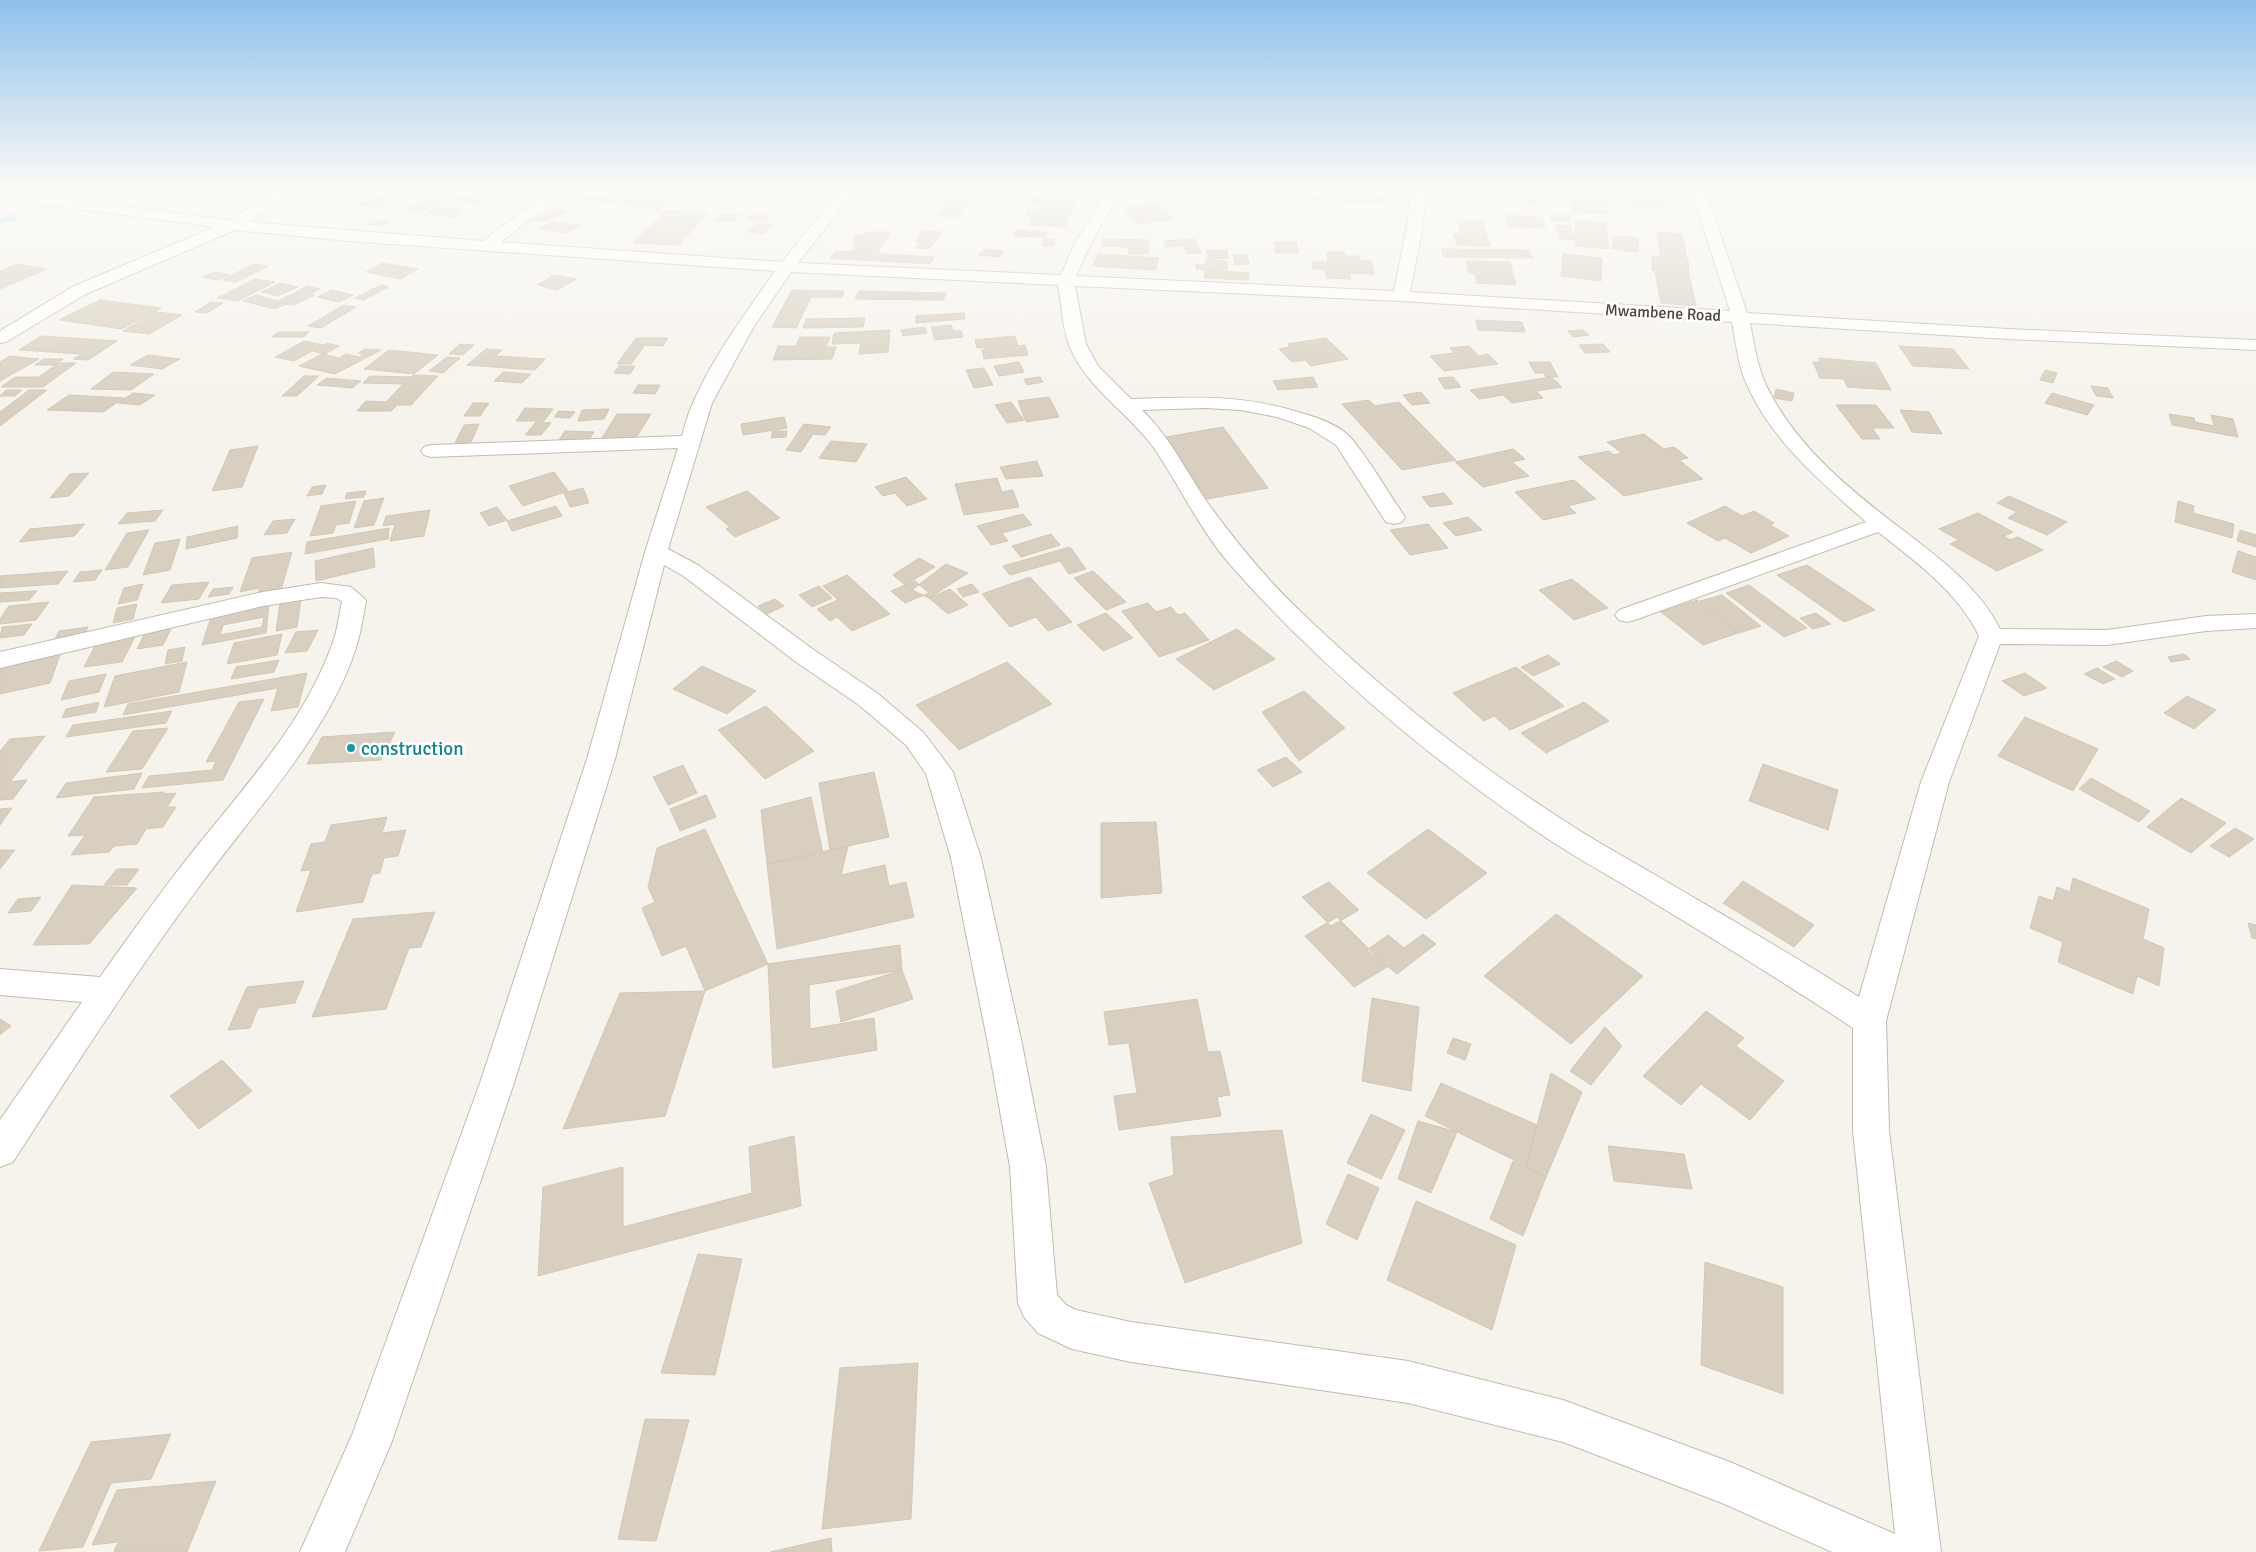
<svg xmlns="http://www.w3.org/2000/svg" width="2256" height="1552" viewBox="0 0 2256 1552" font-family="Signika,sans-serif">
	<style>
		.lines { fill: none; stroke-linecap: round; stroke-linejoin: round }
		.stream { stroke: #a9d4f2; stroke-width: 6 }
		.building { fill: #d8cfc1; stroke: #d3c7b4; fill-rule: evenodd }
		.minor-casing { stroke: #c2bbae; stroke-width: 2 }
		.minor { fill: #fff; fill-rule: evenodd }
		.culture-dot { fill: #0f9aa8; stroke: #fff; stroke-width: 2 }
		.labels { text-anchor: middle; stroke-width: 5; stroke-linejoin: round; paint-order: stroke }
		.far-street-label { font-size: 16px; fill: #4b4439; stroke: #fff }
		.culture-label { font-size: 19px; fill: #0d838f; stroke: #fff; text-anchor: start }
	</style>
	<rect width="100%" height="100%" fill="#f6f3ec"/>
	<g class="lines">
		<path class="stream" d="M0,221l15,-4"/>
	</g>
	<path class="building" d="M393,189h16l-9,5 -13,-1z
		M588,189h39l-9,5z
		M637,189h35l-15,9 -29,-4z
		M1044,189h36l-3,6 -35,-2z
		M1133,189h34l-2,6 -34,-2z
		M1289,189h18l-2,5 19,2 -3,5 -36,-3z
		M1340,189h33l2,7h10l2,7 -45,-1z
		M1564,189l39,1 5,24 -35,-2 -3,-18h-5z
		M1631,189l30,3 4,16 -32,-3z
		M237,190l27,3 -14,7 -27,-4z
		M1489,192l4,7h-46l-4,-6z
		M672,193h7l-18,16h-7z
		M438,194l15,2 -34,17 -15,-3z
		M1531,194l9,10h-13l-10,-9z
		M589,195h12l23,3 -11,6 -33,-4z
		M461,196l22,5 -9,4 -23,-5z
		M375,197l16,1 -12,8 -22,-1z
		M1030,197l46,2 -11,28 -37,-2 4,-9h-7l3,-7 12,1 1,-5 -11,-1z
		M628,198l32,4 -7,5 -32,-4z
		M947,200l21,1 -10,16 -22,-1z
		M1158,203l16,16 -36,5 -15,-16z
		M437,208l12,2 5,-2 9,2 -4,2 5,1 -11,5 -27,-6z
		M560,208l9,3 -27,11 -9,-3z
		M665,210l43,3 -5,4 -43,-3z
		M722,214l18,1 -7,7 -18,-1z
		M752,215l17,1 -5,5 -17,-2z
		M1505,215l37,2 3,11 -38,-2z
		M1550,215l20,1 2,6 -21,-2z
		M661,216l43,2 -26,27 -45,-2z
		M375,220l13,2 -7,4 -14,-2z
		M1457,220l25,1 8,25 -33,-1 -4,-11h8z
		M1575,220l31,3 3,26 -33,-3z
		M553,221l27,5 -14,7 -26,-5z
		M757,224l16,1 -9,9 -17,-2z
		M1556,225l15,1 4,14 -15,-1z
		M1016,230l31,2 -2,5 -32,-1z
		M923,231l19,1 -13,17 -13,-1 4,-6h-5l7,-4h-4z
		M866,232h24l-12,20 -26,-1 5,-8h-5l5,-8h7z
		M1657,232l25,2 5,25 -26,-2z
		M1613,236l25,2v14l-26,-3z
		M1043,239h11v6l-11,1z
		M1103,239l46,1 -1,14h-20l1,-7 -27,-1z
		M1194,239l7,14 -14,1 -3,-8 -18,1 -2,-6z
		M1274,242h22l2,11h-22z
		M984,249l20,2 -4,6 -21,-2z
		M1441,249l88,1 4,8 -89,-1z
		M1206,250h21l2,8 -21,1z
		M836,251l99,6 -5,7 -100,-6z
		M1327,252h17l1,4h14l2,5h10l3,13 -24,-1 1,6 -24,-1 -2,-9h-12l-1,-7h16z
		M1098,254l61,4 -4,12 -62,-4z
		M1563,254l39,4 -1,23 -40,-5z
		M1233,255h14l2,9 -14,1z
		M1652,256l36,4 1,15 -37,-5z
		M1205,260l22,1v9l-31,-1v-5l10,1z
		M1466,261l44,1 6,23 -39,-2 -2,-9 -6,-1z
		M383,263l35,6 -17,10 -35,-7z
		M17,264l29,5 -46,20v-18z
		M254,264l14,2 -32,16 -14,-2z
		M1205,270l44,3 -1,7 -44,-2z
		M215,272l14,3 -12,5 -14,-3z
		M1655,272l34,3 7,31 -35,-3z
		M555,275l21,4 -19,11 -20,-5z
		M255,279l20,3 -37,19 -21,-3z
		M281,283l17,4 -20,9 -16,-4z
		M381,285l8,2 -25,13 -9,-2z
		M308,286l12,3 -10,5 5,1 -22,10 -7,-1 -11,5 -32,-8 13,-6 22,6z
		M332,290l21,5 -14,7 -22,-5z
		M792,290l52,1 -2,6h-31l-15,31 -24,-1z
		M859,291l87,2 -3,7 -88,-1z
		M100,300l61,8 -39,21 -63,-9z
		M211,302l12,1 -16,10 -12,-1z
		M344,305l12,2 -35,21 -13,-2z
		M156,312l26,3 -33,19 -26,-3z
		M964,313l1,6 -49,4v-7z
		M865,318l-2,9 -60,1 3,-9z
		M1476,320l46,2 3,10 -47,-2z
		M951,325l2,6h8l2,6 -28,3 -4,-13z
		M924,327l3,6 -24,3 -2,-6z
		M890,330l-2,22 -29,2 2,-11 -29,1 2,-11z
		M1583,330l6,5 -16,2 -5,-6z
		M278,332h31l-5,5h-32z
		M41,336l76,5 -29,19 -15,-1 9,-5 -63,-4z
		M1015,336l3,10 7,-1 3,10 -44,4 -2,-9 4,-1 -1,-2 -8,1 -2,-8z
		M800,337h30l-4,10h10l-4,12 -59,1 5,-14h18z
		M636,338h32l-5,8 -18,-1 -14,19h-14z
		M1326,338l22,21 -37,7 -6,-6 -13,2 -13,-13 11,-2 -2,-3z
		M304,341l19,4 -29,16 -19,-4z
		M327,343l12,3 -14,8 -12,-3z
		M460,344l14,1 -11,10 -14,-1z
		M1603,344l7,8 -25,1 -6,-8z
		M1469,346l10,10 9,-2 10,10 -54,7 -14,-15 24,-3 -4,-5z
		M1899,346l54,3 16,20 -56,-3z
		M365,349l16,1 -46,24 -36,-8 23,-12 17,4 7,-4 13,3 5,-3 -6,-1z
		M486,349l16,1 -6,6 49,3 -10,11 -68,-5z
		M389,350l49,5 -24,19 -50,-5z
		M148,355l32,4 -18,10 -32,-4z
		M10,356l29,3 -39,22v-19z
		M447,357l13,1 -17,15 -14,-2z
		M1819,358l57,5 15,27 -44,-3 -3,-8 -24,-1 -7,-16h7z
		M44,359h19l-9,6h-19z
		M1019,362l5,10 -25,4 -5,-10z
		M1529,362h21l8,15h-12l-2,-4h-9z
		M58,363h18l-33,24h-42l14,-10h24z
		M619,366h16l-5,8 -16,-1z
		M984,368l9,17 -19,3 -8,-18z
		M2045,370l12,3 -4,10 -13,-3z
		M113,372l41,2 -23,16 -40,-1z
		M503,372l28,2 -9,9 -28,-2z
		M413,375l25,1 -27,29h-14l-6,6h-34l9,-10 20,1 17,-18 -40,-1 7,-7 41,1z
		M304,376h15l-22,20h-15z
		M1040,377l3,5 -16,3 -3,-6z
		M1313,377l5,10 -40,3 -5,-9z
		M1453,377l8,10 -16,2 -7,-11z
		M1551,377l11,10 -26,4 7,7 -31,5 -9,-8 -24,4 -9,-9z
		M327,378l34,3 -9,7 -35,-3z
		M638,385h22l-5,9 -22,-1z
		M2091,386l17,2 5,10 -17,-2z
		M1776,389l18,4 -2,8 -18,-3z
		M6,390h16l-7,6h-15z
		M29,390h18l-47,36v-14z
		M1421,392l9,11 -18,2 -9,-10z
		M133,393l22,2 -15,10 -22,-2z
		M2052,393l42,12 -7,10 -42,-12z
		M69,395l55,3 -21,14 -56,-2z
		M1049,397l10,20 -33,5 -8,-21z
		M1369,400l6,6 24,-4 57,58 -54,10 -60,-66z
		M1011,402l13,18 -17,3 -12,-18z
		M473,403h16l-9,13h-16z
		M1836,405h40l18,23h-22l8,11h-18z
		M525,408l28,1 -9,12h-28z
		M609,409l-5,10 -26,2 4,-11z
		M1900,410l29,2 13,22 -30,-2z
		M559,411l16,1 -5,6 -16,-1z
		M617,414h34l-17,27h-34z
		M2169,414l25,4 1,4 19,4 -3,-11 22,4 5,18 -66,-12z
		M784,417l3,11 -44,7 -2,-11z
		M536,422l15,1 -10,12h-16z
		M479,424l-8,18 -16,1 9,-18z
		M804,424l27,3 -6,8 -12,-1 -12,18 -15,-2z
		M1223,427l45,61 -61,11 -41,-62z
		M565,431l29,1 -6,9 -29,-1z
		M773,431h14l-1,6 -15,1z
		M1644,434l20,15 10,-2 14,11 -9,2 24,19 -79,17 -46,-39 31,-6 5,4 8,-2 -15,-11z
		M831,441l36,3 -11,18 -37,-4z
		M258,446l-16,41 -30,4 18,-41z
		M1513,449l12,10 -13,3 17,14 -46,11 -28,-25z
		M1037,461l6,15 -37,3 -6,-12z
		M554,472l14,19 -45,15 -14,-20z
		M89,473l-20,23 -19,2 20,-24z
		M906,477l21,22 -20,7 -12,-13 -12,3 -8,-9z
		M997,478l5,14 11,-2 6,17 -55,8 -9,-31z
		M1574,480l22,19 -28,7 8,7 -33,7 -28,-28z
		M326,485l-4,9 -15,2 5,-9z
		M583,488l6,15 -19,4 -6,-14z
		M366,491l-2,6 -19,2 2,-6z
		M747,491l33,27 -45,19 -9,-8 4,-2 -24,-20z
		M1444,493l9,11 -23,3 -8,-10z
		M2009,496l58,26 -20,13 -39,-17 9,-6 -20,-9z
		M384,498l-10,27 -20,3 10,-27z
		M356,501l-7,22 -13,2 -3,8 -23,3 11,-30z
		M2178,501l16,5 -1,7 41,11 -2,14 -57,-16z
		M556,506l6,10 -50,15 -5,-10z
		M1725,506l17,10 12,-5 20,12 -4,2 19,11 -38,17 -26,-15 -7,3 -31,-18z
		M497,507l10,13 -18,6 -9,-13z
		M163,510l-8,11 -37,3 9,-11z
		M430,510l-6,26 -34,5 5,-17 -12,2 3,-10z
		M1978,513l35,19 -9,4 6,4 8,-3 25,13 -46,21 -47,-27 9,-4 -20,-11z
		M1023,514l9,11 -30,8 6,8 -17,4 -14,-19z
		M1468,517l14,13 -26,6 -13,-13z
		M295,519l-8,14 -23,2 9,-14z
		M85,524l-11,12 -55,6 11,-13z
		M1428,524l20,24 -38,7 -20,-25z
		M238,526l-1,12 -51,11 1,-12z
		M389,528l-1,11 -83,15 2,-12z
		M149,530l-21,37 -23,3 22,-37z
		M2240,530l16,5v12l-19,-6z
		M1051,534l9,11 -39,12 -9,-11z
		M180,539l-10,31 -27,5 12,-32z
		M1070,547l16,22 -17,5 -9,-13 -50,14 -7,-9z
		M373,548l2,19 -59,14 -1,-20z
		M2238,551l18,6v23l-24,-8z
		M292,552l-11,38 -23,3 2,-5 -20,4 12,-34z
		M919,558l16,9 -30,18 -12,-10z
		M946,564l22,9 -39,25 -17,-8z
		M1807,565l68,45 -31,12 -67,-47z
		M102,570l-7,10 -22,2 7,-10z
		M68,571l-10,13 -58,4v-12z
		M1093,571l33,31 -20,8 -32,-32z
		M847,575l43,39 -38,17 -15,-14 -7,4 -13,-12 21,-9 -15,-14z
		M1030,577l42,45 -24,9 -12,-14 -26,10 -28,-33z
		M1572,579l36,29 -34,12 -35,-30z
		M915,581l14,12 -24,10 -14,-12z
		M209,582l-10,17 -38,4 11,-18z
		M143,584l-6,16 -19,4 6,-16z
		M972,584l7,8 -16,5 -6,-8z
		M1749,585l58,43 -23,9 -58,-44z
		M819,586l13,12 -20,9 -13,-12z
		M233,587l-4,7 -21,3 5,-8z
		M950,589l18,16 -20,9 -19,-16z
		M37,591l-8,9 -29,2v-9z
		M1722,595l39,31 -22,7 -39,-32z
		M301,599l-4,28 -21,4 4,-28z
		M775,599l9,7 -17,8 -9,-8z
		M1697,600l41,33 -35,12 -42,-33z
		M49,602l-13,18 -36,4v-5l9,-13z
		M1148,603l8,9 15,-5 7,8 7,-2 24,27 -50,17 -37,-46z
		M137,604l-4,15 -20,4 4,-15z
		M269,605l-3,28 -64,12 9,-28zM264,617l-2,10 -42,8 3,-10z
		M1106,613l27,25 -30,13 -26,-26z
		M1816,613l15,11 -18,5 -13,-11z
		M32,624l-8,11 -24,3 2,-11z
		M88,627l-5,10 -29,4 5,-10z
		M172,627l-9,18 -26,4 9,-18z
		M1237,629l38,30 -61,31 -38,-31z
		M318,630l-11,21 -22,2 11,-21z
		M282,634l-5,21 -50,9 7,-21z
		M135,637l-13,25 -38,5 13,-25z
		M185,647l-3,14 -17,3 3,-14z
		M2184,654l6,5 -19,3 -3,-5z
		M60,655l-10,28 -50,11v-26z
		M1548,655l12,9 -27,12 -12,-9z
		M279,660l-5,12 -43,7 5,-12z
		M2116,661l17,10 -11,6 -19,-10z
		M187,662l-8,30 -75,15 11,-31z
		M1007,662l45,42 -93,46 -43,-45z
		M702,666l54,25 -29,23 -54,-25z
		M1516,667l48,39 -54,24 -16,-14 -10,5 -31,-28z
		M2097,668l18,11 -12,5 -19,-10z
		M307,673l-9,34 -27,4 7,-23 -155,27 5,-11z
		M2025,673l22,15 -23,8 -22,-15z
		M106,674l-7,18 -38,8 8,-19z
		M1304,691l41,37 -46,33 -37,-49z
		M2187,696l29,14 -22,19 -30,-16z
		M264,699l-41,81 -81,8 7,-12 63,-6 4,-9 -10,1 33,-60z
		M99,702l-3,10 -34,6 4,-9z
		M1584,702l25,19 -63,32 -25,-20z
		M766,706l48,45 -49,28 -47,-49z
		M172,711l-6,12 -100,14 7,-12z
		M2025,717l73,32 -25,42 -75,-35z
		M168,728l-26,41 -36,3 27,-41z
		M395,732l-14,28 -74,4 15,-27z
		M45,736l-35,46 17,-2 -14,19 -13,1v-49l10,-12z
		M1286,757l16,15 -29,15 -16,-17z
		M1763,764l75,26 -10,40 -79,-29z
		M683,765l14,28 -29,12 -15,-28z
		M874,772l15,65 -59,13 -11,-67z
		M142,773l-8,16 -78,9 10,-15z
		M2091,778l59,33 -11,11 -60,-33z
		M164,792l-1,2 13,-1 -9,14h9l-13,20 -17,2 -9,15 -23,2 -5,6 -38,3 14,-20 -17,1 26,-39z
		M706,795l10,22 -36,14 -10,-22z
		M811,797l12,56 -56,11 -6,-54z
		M2181,798l45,25 -35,30 -44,-26z
		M12,808l-12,17v-16z
		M387,817l-5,16 24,-3 -8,26 -14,2 -4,15 -8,1 -9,28 -67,10 15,-42 -10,1 10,-27 14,-2 6,-17z
		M1156,822l6,71 -61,5v-75z
		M2235,828l19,11 -25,18 -19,-11z
		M705,829l63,135 -63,27 -19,-45 -24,10 -20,-48 13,-6 -7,-15 9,-39z
		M1428,829l59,44 -61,46 -59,-46z
		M848,846l-7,29 44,-10 4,21 17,-4 8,35 -137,32 -10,-85z
		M0,850h15l-15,19z
		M117,869h22l-12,16h-23z
		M2073,878l76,31 -6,30 21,9 -5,38 -22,-10 -4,18 -75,-32 5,-20 -33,-14 9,-32 14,5 4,-14 13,5z
		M1743,881l71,44 -20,22 -71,-44z
		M1329,882l30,28 -28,16 -29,-29z
		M72,885l65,3 -48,56 -56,1z
		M41,897l-10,14 -23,2 10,-14z
		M435,912l-14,35 -12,1 -23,61 -74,8 41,-98z
		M1556,914l87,62 -72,68 -87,-68z
		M1337,917l50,50 -33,20 -49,-51z
		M2248,923l8,2v14l-4,-1z
		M1423,934l13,10 -39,30 -30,-24 21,-15 16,13z
		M900,945l2,25 -93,15 1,44 64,-11 3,32 -104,18 -5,-104z
		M902,970l11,29 -72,23 -5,-31z
		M304,981l-9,22 -37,5 -8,20 -22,2 19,-43z
		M705,991l-40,125 -102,13 57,-136z
		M1372,998l47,9 -8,84 -49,-10z
		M1197,999l11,53 12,-1 10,44 -13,2 4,19 -102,14 -5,-34 23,-3 -8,-50 -20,2 -5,-33z
		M1706,1011l38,27 -8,8 48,35 -34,39 -49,-36 -20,21 -38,-29z
		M0,1019l11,7 -11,9z
		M1605,1027l17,19 -31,39 -21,-14z
		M1453,1038l18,6 -6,16 -18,-7z
		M222,1060l30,31 -53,38 -29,-33z
		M1551,1073l31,19 -36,85 -20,-11z
		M1441,1083l96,42 -11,41 -101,-50z
		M1371,1114l34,16 -24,49 -34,-16z
		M1418,1121l39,11 -26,61 -33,-14z
		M1282,1130l20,113 -117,40 -36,-100 25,-8 -3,-38z
		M794,1136l7,70 -263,70 5,-89 80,-20v60l129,-34 -3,-46z
		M1608,1146l76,8 8,35 -78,-8z
		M1513,1161l33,16 -23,59 -33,-17z
		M1348,1174l31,14 -22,52 -31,-16z
		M1416,1201l100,44 -24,85 -105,-50z
		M698,1254l44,5 -27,116 -54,-2z
		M1705,1262l78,25v107l-82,-29z
		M918,1363l-7,156 -89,10 18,-161z
		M645,1419l44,1 -33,121 -38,-2z
		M171,1434l-20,45 -40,4 -28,64 -44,4 52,-109z
		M216,1481l-29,71h-73l4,-10 -26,3 25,-55z
		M831,1538l1,14h-62z"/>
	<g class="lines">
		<defs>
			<path id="minor" d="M278,189h17l-47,33 235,19 68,-52h17l-67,53 281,20 59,-73h15l-58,74 263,12 13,-30 34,-56h14l-32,56 -14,31 318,15 13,-65 4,-37h14l-2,37 -13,66 320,19 -39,-122h14l42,124 261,16 248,11v10l-248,-11 -258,-16c4,20 7,43 16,62 30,63 88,108 142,149 34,26 73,56 92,95l107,1 99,-14 50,-2v14l-50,3 -99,14 -107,-1 -51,138 -63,239 3,110 52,421h-109l-110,-49 -159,-61 -155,-39 -277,-41 -59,-13 -34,-16 -14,-16 -6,-14 -8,-136 -22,-123 -37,-186 -25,-84 -20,-29 -47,-40 -63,-43 -114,-87 -18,-10 -49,194 -101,324 -122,358 -47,111h-45l52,-117 128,-352 107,-324 58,-207 33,-104 -247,9 -7,-2 -3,-4 3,-4 7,-2 251,-9c3,-11 6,-23 11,-33 20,-47 53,-90 82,-132l-427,-30 -113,-11 -149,64 -80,48 -6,1v-12l74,-45 141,-59 -215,-28v-8l230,29zM791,272l267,13c4,19 4,42 11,60 16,42 59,67 85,103 25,37 44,78 73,113 87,100 202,197 312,272 35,24 73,44 110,67 68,41 136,83 204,128v103l42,403 -165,-72 -167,-62 -155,-39 -277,-39 -55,-12 -10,-5 -9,-10 -11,-128 -24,-123 -41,-186 -28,-86 -29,-39 -47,-40 -63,-43 -116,-85 -30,-16 44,-146 41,-75zM1075,286l326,15 331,21c4,21 6,44 15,63 26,57 73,96 119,137l-247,88 -4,5 4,5 8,2 8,-2 243,-88c37,29 81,61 101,104l-58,146 -62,215c-66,-42 -134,-81 -202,-121 -32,-19 -66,-37 -97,-58 -91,-58 -180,-130 -258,-205 -36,-34 -66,-71 -95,-111 -21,-31 -37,-65 -65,-92l63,-2 35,2 37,7 32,11 27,17 50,77 8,2 8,-2 3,-5c-18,-26 -34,-55 -54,-79 -10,-11 -29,-19 -43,-23 -62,-21 -113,-18 -177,-16l-33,-33 -12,-22z
				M321,583l30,4 15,13c-2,12 -4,25 -7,37 -23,89 -107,177 -160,250 -66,89 -126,182 -186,275l-13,5v-47l82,-118 -82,-7v-26l100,8c33,-46 66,-93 102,-137 50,-62 106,-124 132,-201 4,-12 5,-25 8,-37l-5,-4 -16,-1 -58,9 -263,62v-16l263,-60z"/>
		</defs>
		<use href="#minor" class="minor-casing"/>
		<use href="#minor" class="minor"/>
	</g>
	<linearGradient id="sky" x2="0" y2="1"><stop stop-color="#8fc1ec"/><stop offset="0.46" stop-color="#fbfaf6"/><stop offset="1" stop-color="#fbfaf6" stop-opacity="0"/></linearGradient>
	<rect width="2256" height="407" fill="url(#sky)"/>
	<circle class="culture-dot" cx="351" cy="748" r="5"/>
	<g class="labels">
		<g class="far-street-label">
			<text transform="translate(1663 312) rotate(3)" y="6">Mwambene Road</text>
		</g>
		<g class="culture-label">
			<text x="361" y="755">construction</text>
		</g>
	</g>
</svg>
